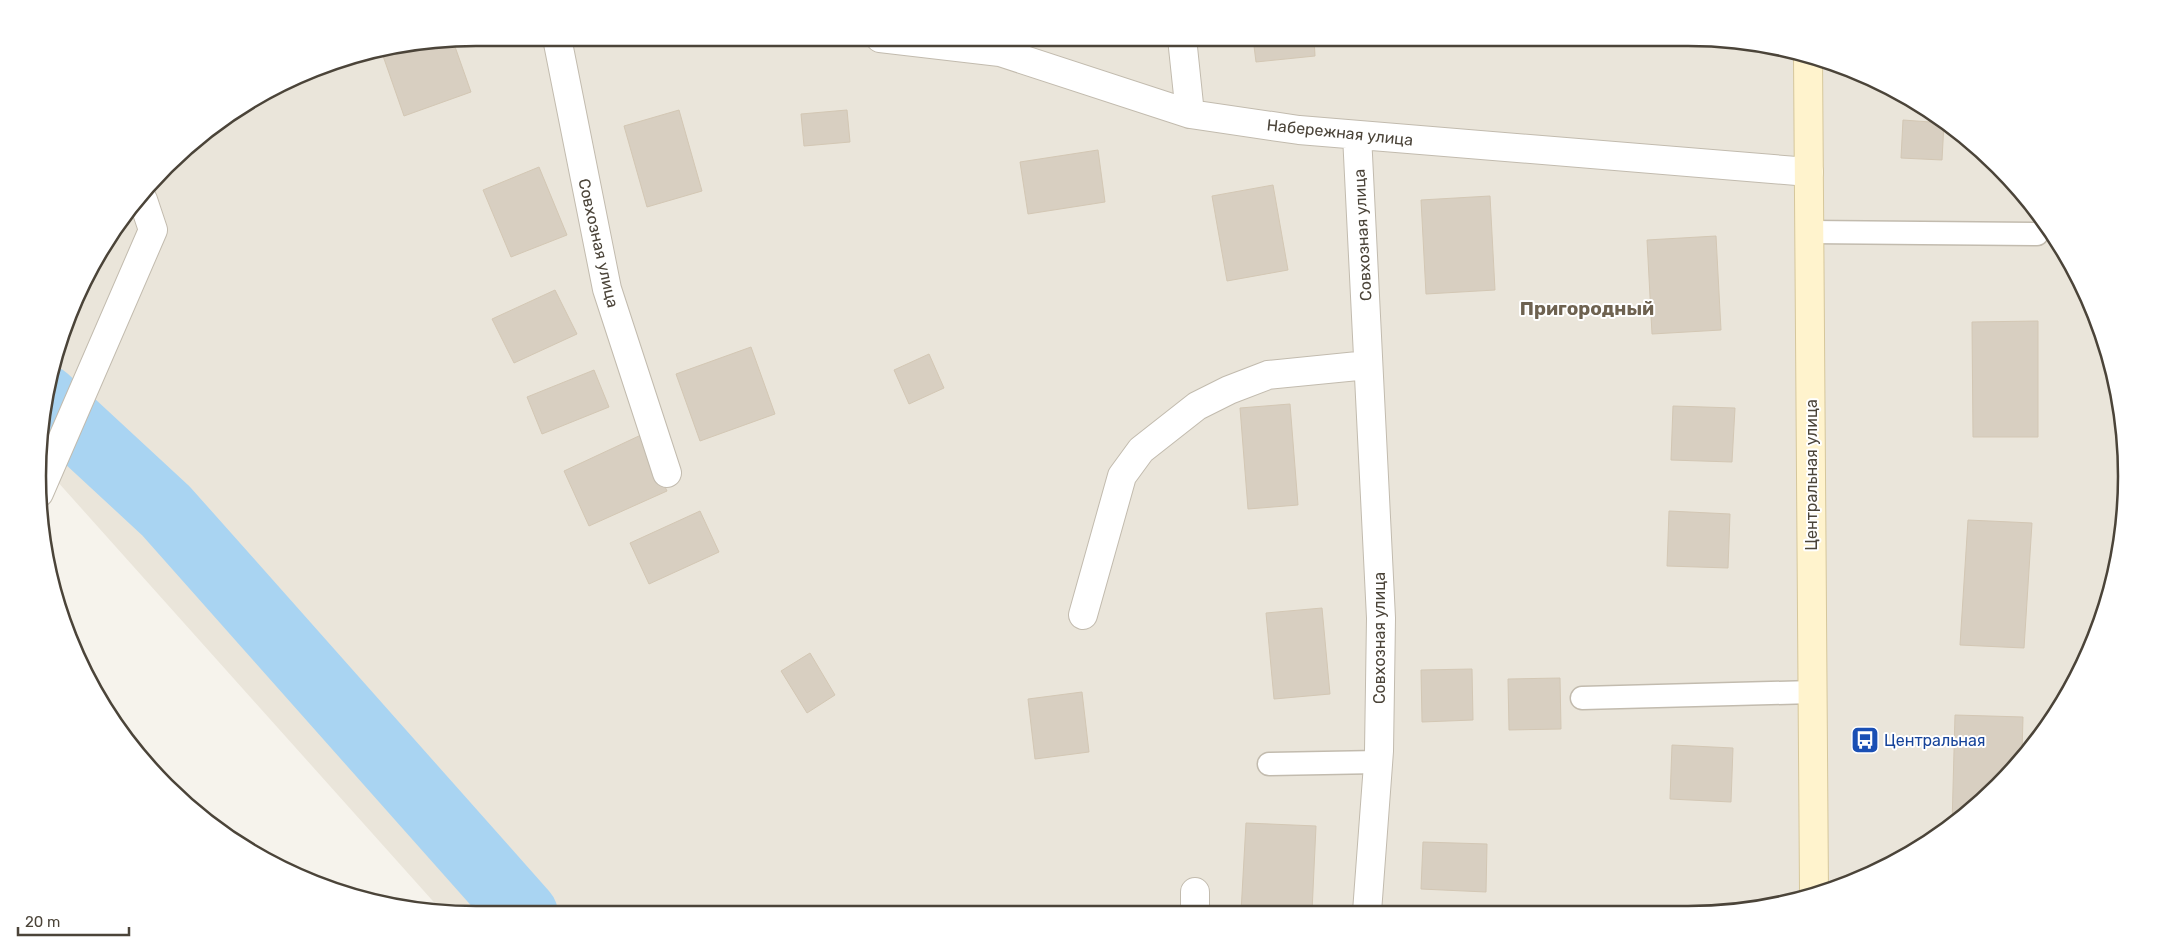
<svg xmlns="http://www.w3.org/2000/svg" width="2164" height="952" viewBox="0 0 2164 952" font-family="Rubik,sans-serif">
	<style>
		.residential { fill: #eae5da }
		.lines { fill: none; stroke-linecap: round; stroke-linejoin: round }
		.river { stroke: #a9d4f2; stroke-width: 68 }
		.building { fill: #d8cfc1; stroke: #d3c7b4 }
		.lane-casing { stroke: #c2bbae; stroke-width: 25 }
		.street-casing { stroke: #c2bbae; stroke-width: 30 }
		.secondary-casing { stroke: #d6c79b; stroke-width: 30 }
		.lane { stroke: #fff; stroke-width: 22 }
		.street { stroke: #fff; stroke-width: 28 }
		.secondary { stroke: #fff3cd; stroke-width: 28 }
		.labels { text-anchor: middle; stroke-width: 4; stroke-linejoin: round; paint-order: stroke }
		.street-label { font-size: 16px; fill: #4b4439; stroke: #fff }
		.transit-label { font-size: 16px; fill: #164399; stroke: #fff; text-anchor: start }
		.quarter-label { font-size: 19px; font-weight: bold; fill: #6e6250; stroke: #fff }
		.rim { fill: none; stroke: #4b4439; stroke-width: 2.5 }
	</style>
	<rect width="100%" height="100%" fill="#f6f3ec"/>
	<path class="residential" d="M476,38h1212l141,23 78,35 70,51 59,62 45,73 31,81 14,85 -3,86 -20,83 -51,103 -97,104 -99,57 -110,30 -1270,3 -36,-5 -401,-448 7,-70 50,-134 91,-111 70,-50 78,-35z"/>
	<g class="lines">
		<path class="river" d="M45,399l121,112 358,403"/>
	</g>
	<path class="building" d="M1253,38h61l1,18 -59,6z
		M453,41l18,51 -67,24 -22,-63z
		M679,110l23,81 -55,16 -23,-81z
		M847,110l3,32 -46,4 -3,-32z
		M1903,120l41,3 -2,37 -41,-2z
		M1098,150l7,52 -77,12 -8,-52z
		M539,167l28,68 -56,22 -28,-67z
		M1273,185l15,85 -61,11 -15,-85z
		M1490,196l5,94 -69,4 -5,-94z
		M1716,236l5,94 -69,4 -5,-94z
		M555,290l22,44 -63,29 -22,-44z
		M2038,321v116h-65l-1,-115z
		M751,347l24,67 -75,27 -24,-67z
		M929,354l15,34 -35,16 -15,-34z
		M594,370l15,37 -67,27 -15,-37z
		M1290,404l8,101 -50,4 -8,-101z
		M1673,406l62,2 -3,54 -61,-2z
		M641,435l26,56 -78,35 -25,-55z
		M700,511l19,41 -70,32 -19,-41z
		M1669,511l61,3 -2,54 -61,-2z
		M1968,520l64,3 -8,125 -64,-3z
		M1322,608l8,86 -56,5 -8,-86z
		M810,653l25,42 -28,18 -26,-42z
		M1472,669l1,51 -51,2 -1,-52z
		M1560,678l1,51 -52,1 -1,-51z
		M1082,692l7,60 -54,7 -7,-60z
		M1955,715l68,2 -1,36 -70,72z
		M1672,745l61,3 -2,54 -61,-3z
		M1246,823l70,3 -4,86h-71z
		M1423,842l64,2 -1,48 -65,-3z"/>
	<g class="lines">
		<defs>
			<path id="lane" d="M1810,232l227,2
				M1582,698l231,-6
				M1269,764l109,-2"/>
			<path id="street" d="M557,38l50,251 60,184
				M880,38l120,14 190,62 109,16 510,42
				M1182,38l8,76
				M1357,135l24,483 -2,133 -12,161
				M39,493l114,-263 -10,-30
				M1083,615l39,-139 19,-26 56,-44 32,-16 39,-15 100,-10
				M1195,912v-20"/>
			<path id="secondary" d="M1808,57l6,835"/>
		</defs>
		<use href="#lane" class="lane-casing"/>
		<use href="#street" class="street-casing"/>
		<use href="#secondary" class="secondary-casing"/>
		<use href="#lane" class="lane"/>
		<use href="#street" class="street"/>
		<use href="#secondary" class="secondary"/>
	</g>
	<defs>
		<symbol id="bus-square" viewBox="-11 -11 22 22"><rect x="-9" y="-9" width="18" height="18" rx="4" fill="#1a4fb4" stroke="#fff"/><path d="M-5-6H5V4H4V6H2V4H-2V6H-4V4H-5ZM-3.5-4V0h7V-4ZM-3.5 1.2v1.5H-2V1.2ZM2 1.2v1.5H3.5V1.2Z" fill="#fff"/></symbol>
	</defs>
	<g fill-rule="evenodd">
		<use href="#bus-square" x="1849" y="724" width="32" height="32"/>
	</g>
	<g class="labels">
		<g class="street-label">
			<text transform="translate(1340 132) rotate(6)" y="6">Набережная улица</text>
			<text transform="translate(1362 235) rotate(-93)" y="6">Совхозная улица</text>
			<text transform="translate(599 243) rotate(77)" y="6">Совхозная улица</text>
			<text transform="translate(1811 475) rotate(-90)" y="6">Центральная улица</text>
			<text transform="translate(1379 638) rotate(-90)" y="6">Совхозная улица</text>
		</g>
		<g class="transit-label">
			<text x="1884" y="746">Центральная</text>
		</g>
		<g class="quarter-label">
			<text x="1587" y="315">Пригородный</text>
		</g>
	</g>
	<path d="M0 0H2164V952H0ZM476 46H1688A430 430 0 0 1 2118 476V476A430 430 0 0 1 1688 906H476A430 430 0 0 1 46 476V476A430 430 0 0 1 476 46Z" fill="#fff" fill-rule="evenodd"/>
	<path class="rim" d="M476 46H1688A430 430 0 0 1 2118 476V476A430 430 0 0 1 1688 906H476A430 430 0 0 1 46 476V476A430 430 0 0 1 476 46Z"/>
	<path d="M18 927v8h111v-8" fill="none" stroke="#4b4439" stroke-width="2.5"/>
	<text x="25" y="927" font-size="15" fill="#4b4439" stroke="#ffffff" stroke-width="4" paint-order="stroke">20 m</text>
</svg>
